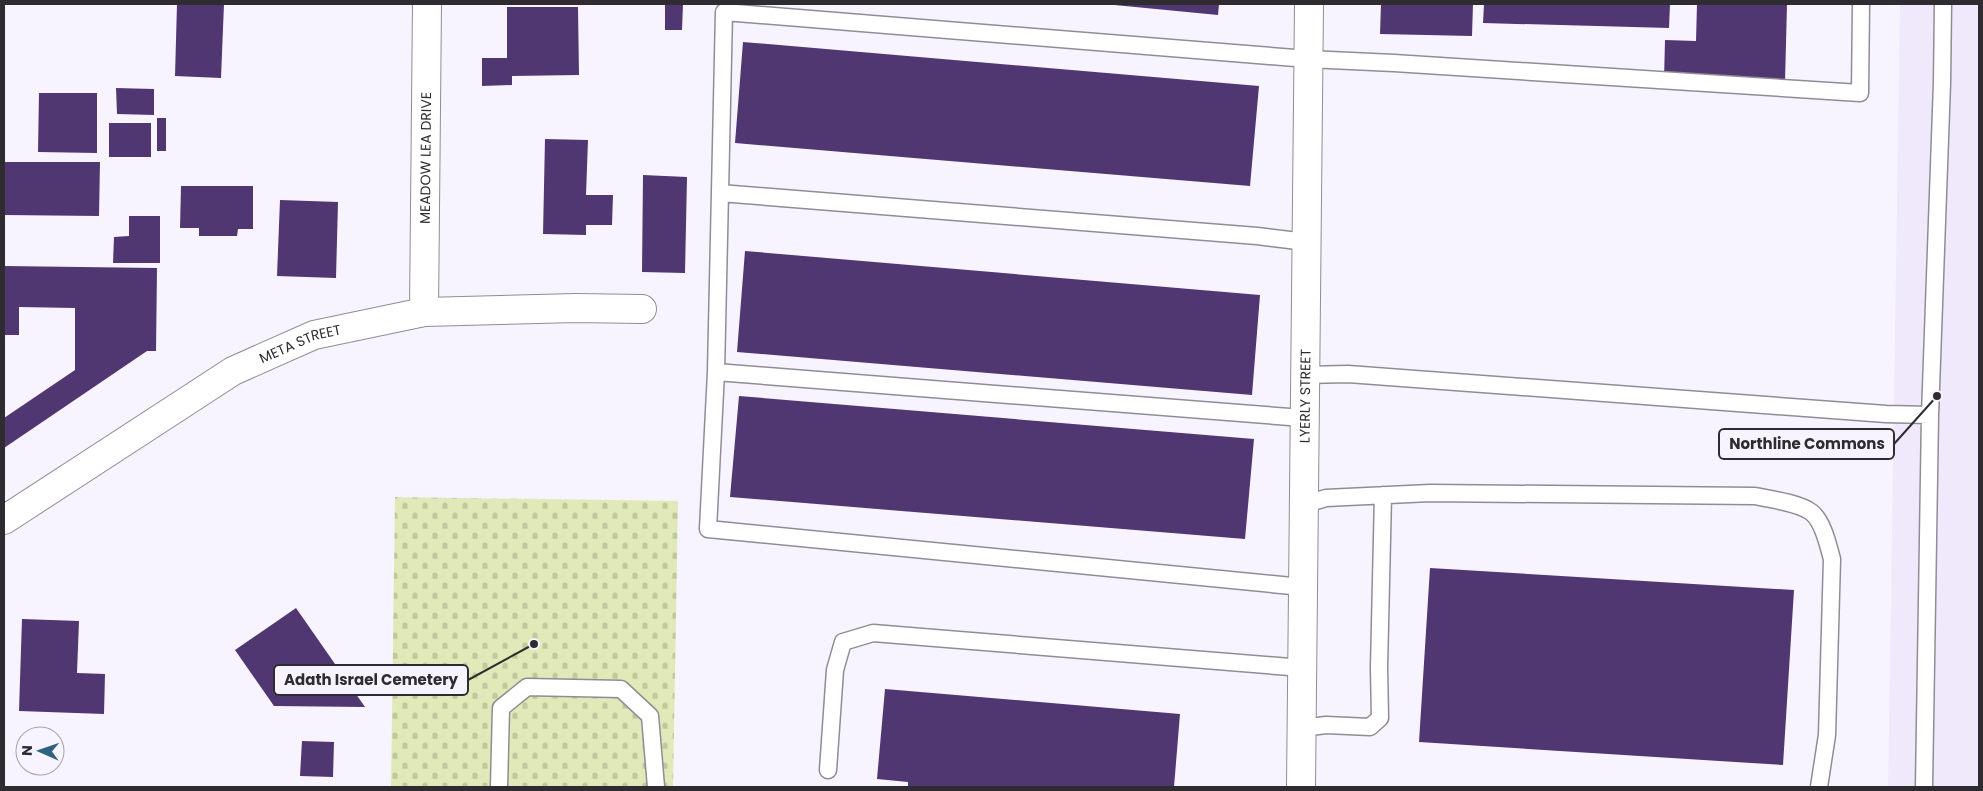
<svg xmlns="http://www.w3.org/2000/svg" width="1983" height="791" viewBox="0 0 1983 791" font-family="Poppins,sans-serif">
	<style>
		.built { fill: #f0e9fb }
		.cemetery { fill: url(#cemetery-stones) }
		.building { fill: #503771 }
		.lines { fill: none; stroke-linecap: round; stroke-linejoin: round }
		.lane-casing { stroke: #908c96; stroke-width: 19 }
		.street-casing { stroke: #908c96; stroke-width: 30 }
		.lane { stroke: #fff; stroke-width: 16 }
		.street { stroke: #fff; stroke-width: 28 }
		.labels { text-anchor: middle; stroke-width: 5; stroke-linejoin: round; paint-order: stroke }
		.street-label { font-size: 14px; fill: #2e2c30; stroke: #f8f4ff }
		.leader { fill: none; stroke: #2e2c30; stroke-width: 2 }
		.callout-dot { fill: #2e2c30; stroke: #f8f4ff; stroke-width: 2 }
		.callout { fill: #f8f4ff; stroke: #2e2c30; stroke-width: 2 }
		.callout-label { font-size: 15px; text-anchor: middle; font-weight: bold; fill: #2e2c30 }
	</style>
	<defs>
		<pattern id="cemetery-stones" width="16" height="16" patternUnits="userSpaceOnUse" patternTransform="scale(1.25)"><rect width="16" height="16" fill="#e0e9b7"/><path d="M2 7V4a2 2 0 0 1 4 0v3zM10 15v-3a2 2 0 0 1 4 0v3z" fill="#c0c89e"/></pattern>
	</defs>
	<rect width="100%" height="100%" fill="#f8f4ff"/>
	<path class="built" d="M1900,4h79v783h-91z"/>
	<path class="cemetery" d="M395,497l283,4 -5,286h-282z"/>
	<path class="building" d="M177,4h47l-3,74 -46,-2z
		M665,4h18l-1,26h-17z
		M1104,4h115l-1,11z
		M1381,4h92l-1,32 -92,-2z
		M1484,4h186l-1,24 -186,-5z
		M1697,4h90l-2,78 -121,-3 1,-39 31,1z
		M507,7h71l1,68 -67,1v9l-30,1v-28h25z
		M743,42l516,44 -9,100 -515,-43z
		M116,88l38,1v26l-37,-1z
		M39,93h58v60l-59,-1z
		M157,118h9v33h-9z
		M109,123h42v34h-42z
		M545,139l43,1 -2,55h27l-1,30h-26v10l-43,-1z
		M4,162h96l-1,54 -95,-1z
		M643,175l44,2 -2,96 -43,-1z
		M181,186h72v43h-15l-1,7h-38v-8h-19z
		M280,200l58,2 -2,76 -59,-2z
		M129,216h31v47h-47l1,-26 15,-1z
		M745,251l515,44 -8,100 -515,-43z
		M4,266l153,2 -1,83h-9l-143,97v-30l71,-48v-62l-56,-1v28h-15z
		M739,396l515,43 -9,100 -515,-42z
		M1430,568l364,22 -11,175 -364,-23z
		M296,608l69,99 -91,-1 -39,-56z
		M22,619l57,2 -2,52 28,1 -1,40 -85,-3z
		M885,689l295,25 -6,73h-266v-5l-31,-3z
		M302,741l32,1 -1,35 -33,-1z"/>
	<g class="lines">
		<defs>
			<path id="lane" d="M720,193l537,43 49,6
				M716,372l587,46
				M1304,375l44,-1 538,40 44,1
				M1303,505l23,-7 104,-5 325,3c15,3 44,7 56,16 12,9 17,33 21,47l-5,176 -8,52
				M1302,587l-594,-58 8,-157 8,-360 584,47 86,4 466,30 1,-89
				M1302,728l24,-3 44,2 10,-9 -1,-50 4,-173
				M828,770l7,-100 8,-28 30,-9 429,35
				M499,787l2,-79 26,-21 94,2 29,27 6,71
				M1924,787l6,-372 12,-332 1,-79"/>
			<g id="street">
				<path id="s1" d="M424,312l3,-308"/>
				<path id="s2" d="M4,520l229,-149 81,-36 110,-23 152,-4 66,1"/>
				<path id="s3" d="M1301,787l8,-783"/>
			</g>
		</defs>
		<use href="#lane" class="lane-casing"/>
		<use href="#street" class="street-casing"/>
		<use href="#lane" class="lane"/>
		<use href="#street" class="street"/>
	</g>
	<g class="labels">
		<g class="street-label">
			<text dy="5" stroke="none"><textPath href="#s1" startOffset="154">MEADOW LEA DRIVE</textPath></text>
			<text dy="5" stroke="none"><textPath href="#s2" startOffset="346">META STREET</textPath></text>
			<text dy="5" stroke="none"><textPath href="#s3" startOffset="391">LYERLY STREET</textPath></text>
		</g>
	</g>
	<path class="leader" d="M1937 396L1894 444M534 644L468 680"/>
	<g class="callout-dot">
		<circle cx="1937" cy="396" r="5"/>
		<circle cx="534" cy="644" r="5"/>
	</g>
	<g class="callout">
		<rect x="1719" y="429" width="175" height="30" rx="5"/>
		<rect x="274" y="665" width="194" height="30" rx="5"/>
	</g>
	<g class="callout-label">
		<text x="1807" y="449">Northline Commons</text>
		<text x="371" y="685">Adath Israel Cemetery</text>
	</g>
	<rect width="1983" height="791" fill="none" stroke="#2e2c30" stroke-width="10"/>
	<g transform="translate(40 751) rotate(272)"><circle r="24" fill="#f8f4ff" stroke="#a7a4ac"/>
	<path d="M0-4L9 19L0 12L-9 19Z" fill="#2e627e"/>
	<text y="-8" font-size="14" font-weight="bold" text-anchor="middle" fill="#2e2c30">N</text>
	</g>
</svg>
